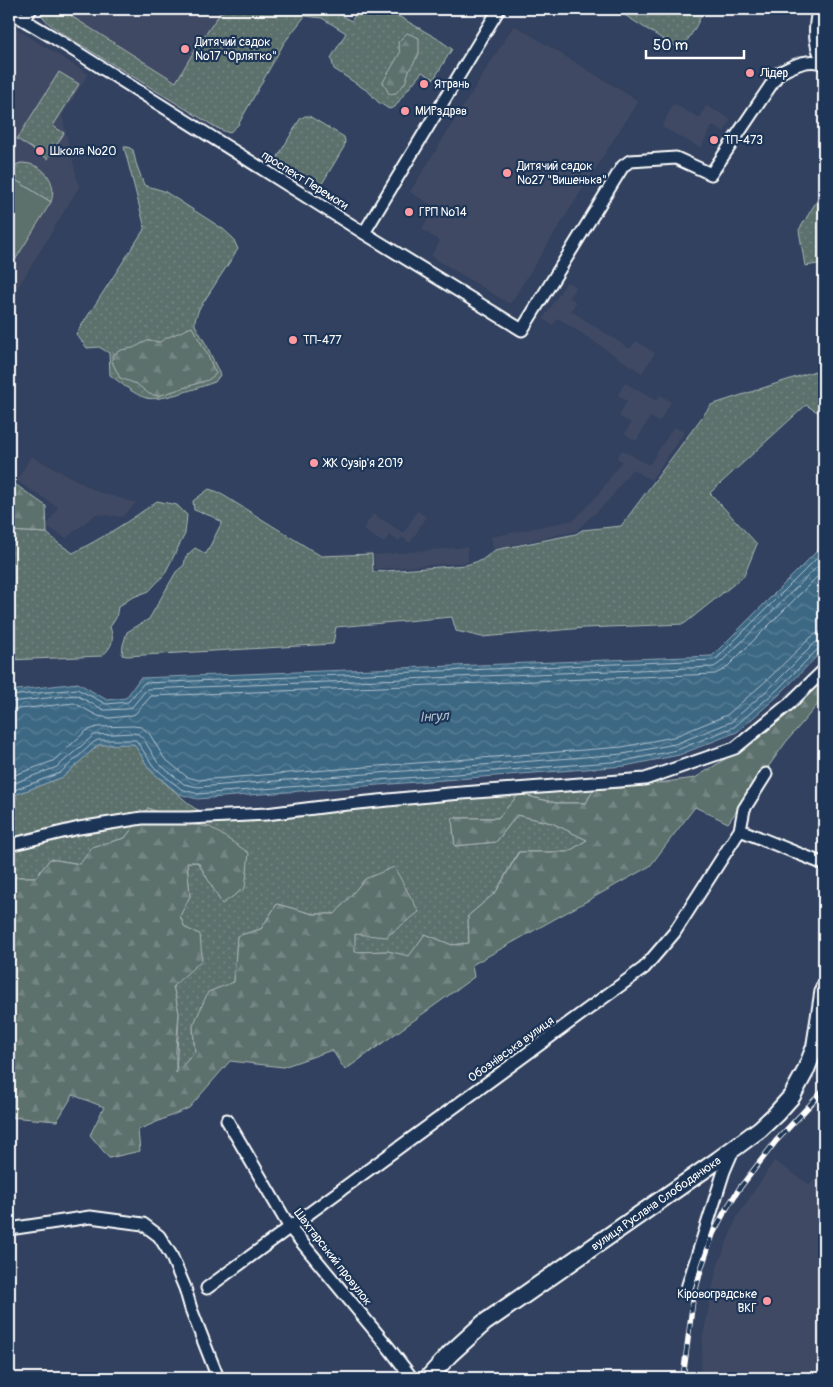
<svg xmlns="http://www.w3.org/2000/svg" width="833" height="1387" viewBox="0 0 833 1387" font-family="Pangolin,sans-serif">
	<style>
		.built { fill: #404a64 }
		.grass { fill: url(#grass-dots); stroke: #adb8b6 }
		.forest { fill: url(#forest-firs); stroke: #adb8b6 }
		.pitch { fill: #5b706c; stroke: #adb8b6 }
		.water { fill: url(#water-waves); stroke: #8ba4b5 }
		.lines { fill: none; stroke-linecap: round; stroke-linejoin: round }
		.shore { stroke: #b1c3ce; stroke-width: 1 }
		.street-casing { stroke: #fff; stroke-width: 15 }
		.secondary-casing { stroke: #fff; stroke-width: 20 }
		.street { stroke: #1d3557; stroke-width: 11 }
		.secondary { stroke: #1d3557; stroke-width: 16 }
		.rail-casing { stroke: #fff; stroke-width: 5.5 }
		.rail { stroke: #1d3557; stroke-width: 4; stroke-dasharray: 11; stroke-linecap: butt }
		.poi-dot { fill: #ff9aa2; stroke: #1d3557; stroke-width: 2 }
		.labels { text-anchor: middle; stroke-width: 4.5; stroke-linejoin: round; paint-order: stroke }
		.poi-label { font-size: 12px; fill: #fff; stroke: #1d3557; text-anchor: start }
		.street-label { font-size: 12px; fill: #fff; stroke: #1d3557 }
		.water-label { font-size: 14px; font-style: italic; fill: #b1c3ce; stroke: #1d3557 }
	</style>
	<defs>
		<pattern id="grass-dots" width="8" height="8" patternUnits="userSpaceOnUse" patternTransform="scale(1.25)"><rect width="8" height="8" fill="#5b706c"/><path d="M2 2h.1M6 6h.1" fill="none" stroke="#748582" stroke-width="1.8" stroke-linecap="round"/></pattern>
		<pattern id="forest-firs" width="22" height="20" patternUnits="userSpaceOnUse" patternTransform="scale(1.25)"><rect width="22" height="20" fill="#5b706c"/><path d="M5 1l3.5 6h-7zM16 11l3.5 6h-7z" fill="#748582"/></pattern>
		<pattern id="water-waves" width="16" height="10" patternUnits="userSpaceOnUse" patternTransform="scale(1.25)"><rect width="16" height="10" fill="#3d6884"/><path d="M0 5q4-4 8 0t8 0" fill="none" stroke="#5a7f96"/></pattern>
	</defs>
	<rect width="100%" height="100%" fill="#32415f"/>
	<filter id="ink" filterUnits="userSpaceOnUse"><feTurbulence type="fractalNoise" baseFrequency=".02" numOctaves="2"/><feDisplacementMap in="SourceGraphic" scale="10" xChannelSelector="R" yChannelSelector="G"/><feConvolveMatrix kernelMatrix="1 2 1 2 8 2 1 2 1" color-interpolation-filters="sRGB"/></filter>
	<g filter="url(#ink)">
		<path class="built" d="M75,9h197l-59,97 -142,-90z
			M9,24l79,50 -26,42 17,71 -70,115z
			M514,25l124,76 -128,203 -79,-48 9,-15 -18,-12 13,-22 -25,-15z
			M673,104l27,14 6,-12 25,13 -7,13 -12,-6 -11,22 -39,-21z
			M567,282l9,5 -7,10 7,5 -5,9 59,38 6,-8 19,12 -13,20 -84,-55 -5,7 -10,-6z
			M625,383l31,18 4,-6 11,7 -12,20 -9,-5 -14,24 -11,-7 6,-11 -12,-7 8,-15 -9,-6z
			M674,427l10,5 -33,48 -19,-11 -24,32 -32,30 -83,18 -2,-12 83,-17 24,-25 24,-34 -5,-3 5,-8 27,15z
			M31,456l67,36 38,11 -14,14 -26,-3 -30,24 -19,-12 11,-19 -41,-26z
			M417,511l9,6 -16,26 -8,-6 -3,4 -10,-6 -5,8 -21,-13 10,-16 31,19z
			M467,547l1,15 -93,7 -1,-14z
			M774,1161l36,24 14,-19v212h-124l3,-42 14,-69 20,-50z"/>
		<path class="grass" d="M40,9h35l-4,7 105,66 18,-31 29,-42h108l20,12 9,-12h26l52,30 14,10 -18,30 -12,-7c-9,12 -19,22 -27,35l-6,2 -11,-7 -9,-10 -35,-23 -3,-11 15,-25 -24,-15 -17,-2 -21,27 -46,82 -9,8 -12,-5 -154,-94c-9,-7 -21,-13 -23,-25z
			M615,9h87l1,3c-4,8 -14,31 -22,33 -4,2 -8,0 -12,-2z
			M59,72l20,12 -26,42 11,7 -16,26 -31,-20z
			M305,116h4l35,21 1,4 -1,6 -24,40 -44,-27 24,-41z
			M124,147h4l5,3 3,13 8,22 20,6 59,38 10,9 5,11 -39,60 -4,11v5l12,21 13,29 -5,7c-15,5 -55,20 -69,16 -13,-4 -25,-15 -36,-23l-1,-22 -10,-6 -12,1 -11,-14 69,-106z
			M21,163c22,0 37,18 30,39l-42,-26v-7l6,-4z
			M824,189v74l-19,3 -6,-36z
			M824,368v48l-18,-11 -96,88 47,51 -13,32 -60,48 -100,4 -102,9 -26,-6 -4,-14 -116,10 -3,17 -206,12 -5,-1 1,-10 4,-13 22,-13 27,-47 8,-7 2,-9 9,-8 11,6 16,-32 -11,-6 -17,-6 -1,-9 16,-12 9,3 103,64 51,-2 1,18 93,-7 16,-5 13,-10 81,-16 6,-4 39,-4 90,-121z
			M157,501l20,4 10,10 -2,19 -21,41 -15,16 -18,7 -13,9 -2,11 -6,9c5,13 2,20 -8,29l-93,4v-129l38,2 11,10 15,10c29,-15 57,-32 84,-52z
			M134,744l16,26 44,38 27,12 303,-28 70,-3 -8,14h-30l-37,-9 -21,24h-46l3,28 41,-4 21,-27 35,8 35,17 -19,12h-50l-22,40 -28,24 1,27 -17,2 -27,-11 -16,23 -21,-6 -34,1 1,-18 10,-55 -29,35h-23l-36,-10 -16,25 -24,7 -3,46 -41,44 2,26 -19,22 3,-61 -6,-27 12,-58 -5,-12 10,-20 -3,-34h10l10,15 -26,-54 -33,-15 -23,30 -33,9 -11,17 -31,-5 -14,18h-20l-7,8v-88l54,-20 35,-32z"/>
		<path class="forest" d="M407,33l12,5v16l-10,17 -4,12 -9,10 -7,1 -6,-12 17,-29 -2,-11z
			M192,327l15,27 9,20 -8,6 -50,16 -9,-2 -12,-10 -17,-6 -7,-14 -1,-9 9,-5 12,-2 16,-8 11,2 6,-4z
			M9,480l37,26 1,27 -38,-2z
			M824,677v20l-38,45 -58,81 -33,-16 -45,59 -178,99 2,12 -129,93 -13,-20 -49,17 -53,-6 -41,47 -51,22 2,21 -31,7 -19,-23 14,-28 -31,-12 -16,26 -48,-4v-232l7,-8h20l14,-18 30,5 12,-17 33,-9 23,-30 33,15 29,4 39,26 -4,35 -23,16 -24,-42h-11l3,34 -10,20 5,12 15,6 2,26 -29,26 6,27 -3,36v24l19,-21 -2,-26 15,-34 26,-10 3,-46 24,-7 16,-25 36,10h22l30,-35 29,-12 25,45 -33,25 -31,-3v18l33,-1 21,5 16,-22 27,11 17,-2 -1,-27 28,-24 23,-40h49l19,-12 -35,-17 -35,-8 -21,27 -41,4 -3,-28h46l21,-24 37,9h30l8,-14 26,-1 75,-10 46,-29z"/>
		<path class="pitch" d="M9,176l42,26 -42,68z"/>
		<path class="water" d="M824,544v105l-44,45 -43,38 -58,23 -54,11 -428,33 -18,-5 -29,-24 -16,-26 -36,1 -35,32 -54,20v-106l69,-8 29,17 19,-2 14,-20 572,-22z"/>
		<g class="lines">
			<path class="shore" d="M9,696l68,-7 29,15 22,-2 16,-19 569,-23 3,-1 108,-108
				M9,702l67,-7 28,15 23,-1 5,-2 15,-18 567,-22 6,-4 104,-103
				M9,710l65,-7 24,13 11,2 19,-2 7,-2 16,-18 564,-22 10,-5 99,-99
				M9,777l44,-16 33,-30 11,-4 36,-1 8,1 8,6 15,25 23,19 12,3 423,-33 51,-10 54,-22 40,-35 43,-42 6,-4 8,-2
				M9,785l48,-18 37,-32 39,-2 5,1 5,4 15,25 26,21 14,3 425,-33 52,-10 56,-22 41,-36 43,-43 4,-2 5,-1
				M9,792l51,-19 34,-31 4,-2h38l18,27 27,22 17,5 426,-33 53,-11 57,-23 43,-37 42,-42 5,-2"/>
			<defs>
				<path id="street" d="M9,11l42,25 313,197 158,97 101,-164 7,-5 46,-3 35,16 68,-101c14,-7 30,-16 45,-9
					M24,20l7,-11
					M364,233l135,-224
					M740,830l84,34
					M9,845l70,-17 63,-10h47l77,-4 72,-9 111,-11 196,-15 90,-31 54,-44 35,-34
					M227,1120l63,108 99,120 23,30
					M9,1229l81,-12 53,7 16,12 12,19 14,33 6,21 27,69
					M207,1288l437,-320 30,-35 66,-103 4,-21 22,-35
					M687,1288l37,-117 9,-21"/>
				<g id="secondary">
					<path d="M821,9c-4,16 -5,33 3,48"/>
					<path id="s1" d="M428,1378l22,-24 34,-31 234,-163 42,-31 16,-15 16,-18 13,-24 10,-25 9,-59"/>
				</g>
			</defs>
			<use href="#street" class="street-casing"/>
			<use href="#secondary" class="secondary-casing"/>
			<use href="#street" class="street"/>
			<use href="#secondary" class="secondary"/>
			<defs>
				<path id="rail" d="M683,1378l10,-78 9,-34 11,-32 12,-23 14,-22 37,-48 48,-51"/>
			</defs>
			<use href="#rail" class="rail-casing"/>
			<use href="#rail" class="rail"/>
		</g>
	</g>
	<g class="poi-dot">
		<circle cx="185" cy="49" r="5"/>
		<circle cx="750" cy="73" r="5"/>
		<circle cx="424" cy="84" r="5"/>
		<circle cx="405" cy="111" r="5"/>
		<circle cx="714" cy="140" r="5"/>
		<circle cx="40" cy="151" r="5"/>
		<circle cx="507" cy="173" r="5"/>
		<circle cx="409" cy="212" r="5"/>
		<circle cx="293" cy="340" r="5"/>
		<circle cx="314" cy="463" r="5"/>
		<circle cx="767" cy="1301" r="5"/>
	</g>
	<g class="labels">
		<g class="poi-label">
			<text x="195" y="46">Дитячий садок<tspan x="195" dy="14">№17 "Орлятко"</tspan></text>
			<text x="760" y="77">Лідер</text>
			<text x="434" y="88">Ятрань</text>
			<text x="415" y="115">МИРздрав</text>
			<text x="724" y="144">ТП-473</text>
			<text x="50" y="155">Школа №20</text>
			<text x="517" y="170">Дитячий садок<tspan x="517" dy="14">№27 "Вишенька"</tspan></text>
			<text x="419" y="216">ГРП №14</text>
			<text x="303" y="344">ТП-477</text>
			<text x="324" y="467">ЖК Сузір'я 2019</text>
			<text x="757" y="1298" text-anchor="end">Кіровоградське<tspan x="757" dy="14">ВКГ</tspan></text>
		</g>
		<g class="street-label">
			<text transform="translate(305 180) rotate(32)" y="4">проспект Перемоги</text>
			<text transform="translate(511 1049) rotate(-36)" y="4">Обознівська вулиця</text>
			<text dy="4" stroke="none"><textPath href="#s1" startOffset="288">вулиця Руслана Слободянюка</textPath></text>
			<text transform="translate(333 1257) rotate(52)" y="4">Шахтарський провулок</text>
		</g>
		<g class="water-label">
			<text transform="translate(434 716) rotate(-4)" y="5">Інгул</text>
		</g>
	</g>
	<rect width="833" height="1387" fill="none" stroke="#1d3557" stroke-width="30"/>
	<rect x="15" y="15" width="803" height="1357" fill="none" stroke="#fff" stroke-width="2" filter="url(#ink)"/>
	<path d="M646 50v8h98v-8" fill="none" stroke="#ffffff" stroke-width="2.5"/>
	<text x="653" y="50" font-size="15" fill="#ffffff" stroke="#1d3557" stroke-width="4" paint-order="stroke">50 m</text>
</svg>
